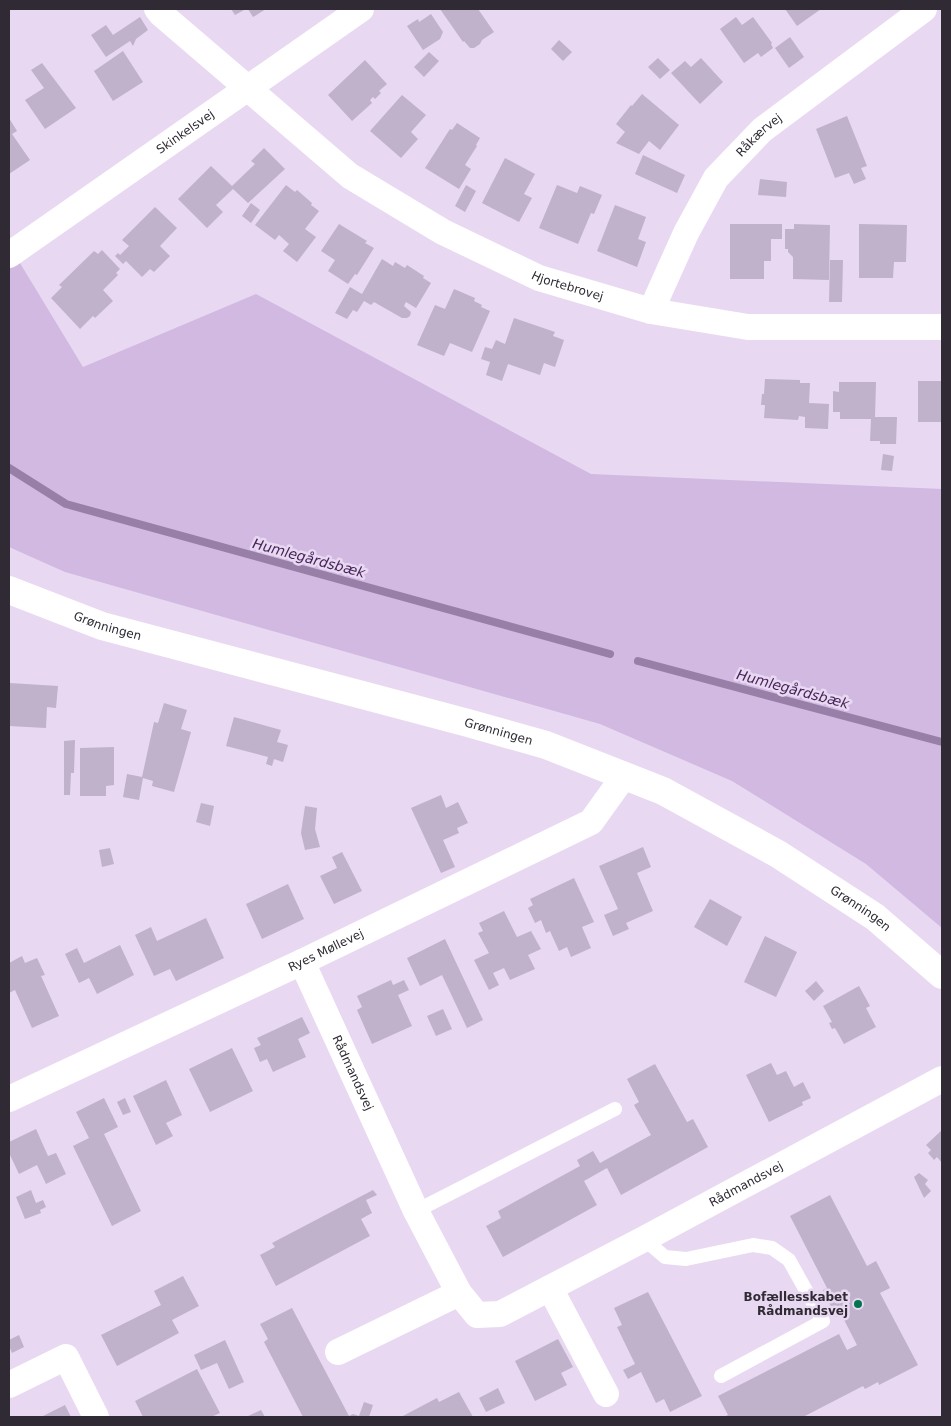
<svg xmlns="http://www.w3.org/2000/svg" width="951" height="1426" viewBox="0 0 951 1426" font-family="'DejaVu Sans',sans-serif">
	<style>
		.green { fill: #d1b9e1 }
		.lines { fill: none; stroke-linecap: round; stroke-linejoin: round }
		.stream { stroke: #987fa8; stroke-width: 8 }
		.building { fill: #c0b2ca }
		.service { stroke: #fff; stroke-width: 14 }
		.minor { stroke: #fff; stroke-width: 26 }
		.tertiary { stroke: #fff; stroke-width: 28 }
		.poi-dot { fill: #02754f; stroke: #e8d8f1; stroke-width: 2 }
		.labels { text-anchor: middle; stroke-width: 5; stroke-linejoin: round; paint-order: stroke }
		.street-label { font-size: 12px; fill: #2f2a33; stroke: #e8d8f1 }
		.poi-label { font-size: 12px; font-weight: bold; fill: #2f2a33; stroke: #e8d8f1; text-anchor: end }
		.water-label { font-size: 14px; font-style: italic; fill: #452257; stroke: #e8d8f1 }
	</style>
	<rect width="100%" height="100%" fill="#e8d8f1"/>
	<path class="green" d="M9,245l74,122 173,-73 335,180 351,15v439l-76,-64 -134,-83 -132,-57 -535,-152 -56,-25z"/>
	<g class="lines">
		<path class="stream" d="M9,468l57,36 544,150
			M638,661l304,81"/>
	</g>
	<path class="building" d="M231,9h15l-11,6z
		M248,9h18l-13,8z
		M440,9h38l16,23 -12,8 -2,4 -6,4h-4l-6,-7 -1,1z
		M785,9h36l-24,17z
		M431,14l12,18 -3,7 -17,11 -16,-24 11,-7 1,3z
		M140,17l8,13 -12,9 -3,7 -3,-5 -24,16 -15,-22 15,-10 7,10z
		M736,17l6,8 11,-8 19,26 -1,1 2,4 -12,9 -3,-4 -14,10 -24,-34z
		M790,37l14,20 -15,11 -14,-20z
		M559,40l13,12 -9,9 -12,-12z
		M123,51l20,31 -30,19 -19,-30z
		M429,52l10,9 -15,16 -10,-10z
		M658,58l12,12 -10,9 -12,-12z
		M701,58l22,24 -23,22 -29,-31 14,-12 6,6z
		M365,60l22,24 -8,7 2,2 -6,6 -2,-2 -3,3 2,3 -20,18 -24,-26z
		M42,63l34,45 -31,21 -20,-29 19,-12 -13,-18z
		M642,94l37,31 -19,25 -11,-9 -10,13 -23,-11 9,-11 -9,-8 15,-19 1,1z
		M402,95l24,20 -15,17 7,7 -17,19 -31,-27z
		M847,116l20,50 -6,2 5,11 -12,5 -5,-11 -14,5 -19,-49z
		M9,118l8,13 -5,3 18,26 -21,14z
		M457,123l23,15 -4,7 1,1 -12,19 6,4 -12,20 -34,-21 25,-39 2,1z
		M264,148l21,21 -37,34 -15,-14 -17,16 7,7 -16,16 -29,-29 33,-33 21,20 23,-22 -4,-3z
		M643,155l42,20 -8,18 -42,-19z
		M505,158l30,16 -11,20 8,4 -13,24 -37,-19z
		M760,179l27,3 -1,15 -28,-2z
		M286,185l9,7 2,-2 15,13 -1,2 8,6 -14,18 11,8 -19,25 -14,-11 6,-7 -10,-9 -4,5 -20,-15z
		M466,185l10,6 -11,21 -10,-6z
		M557,185l20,8 3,-7 22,9 -8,19 -3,-1 -13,31 -39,-16z
		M251,203l9,7 -9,13 -9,-7z
		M615,205l31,12 -8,22 8,3 -9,25 -40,-16z
		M155,207l22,21 -17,18 10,10 -16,16 -4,-3 -8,8 -16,-16 -3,3 -8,-8 3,-3 2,2 9,-9 -7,-6z
		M339,224l28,17 -2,2 9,5 -17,27 -2,-1 -7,10 -20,-13 7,-11 -14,-9z
		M730,224h52v15h-11v22h-7v18h-34z
		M794,224l36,1 -1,55 -36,-1v-22l-5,-5v-3h-3v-20h9z
		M859,224l48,1 -1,37h-12l-1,16h-34z
		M102,250l18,19 -4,4 2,2 -15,15 10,11 -18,17 -2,-2 -13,13 -29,-31 11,-11 -3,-2 35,-34 4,3z
		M382,259l11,7 2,-4 10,6 2,-3 17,11 -1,2 8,5 -15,25 -10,-6 -2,4 7,6 -1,4 -3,2h-5l-28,-16 -3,3 -7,-4 -7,11 -4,-2 -6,9 -12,-6 15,-26 12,7z
		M830,260h13l-1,42h-13z
		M454,289l21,9 -1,3 8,4 -1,2 9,4 -18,41 -22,-9 -6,13 -27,-11 18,-40 10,4z
		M514,318l41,14 -2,4 11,4 -9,27 -11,-4 -4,12 -32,-11 -6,17 -16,-6 4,-13 -9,-3 4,-12 7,2 4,-9 9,4z
		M765,379l35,1v3h10l-1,20 20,1 -1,25 -23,-1v-11l-6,-1 -1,4 -34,-2 1,-13h-4l1,-11h2z
		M918,381h24v41h-24z
		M839,382h37l-1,35h22l-1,27h-16v-3h-10l1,-22h-31v-7h-7v-21l6,1z
		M883,454l11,2 -2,15 -11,-1z
		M10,683l48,3 -2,22 -9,-1 -1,21 -37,-2z
		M164,703l23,7 -6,19 10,3 -17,60 -22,-6 1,-5 -10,-3 -4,22 -16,-3 4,-23 15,3 12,-55 4,1z
		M234,717l47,13 -4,12 11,3 -5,17 -9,-3 -2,7 -6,-2 2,-7 -42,-11z
		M75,740l-1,33h-3l-1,22h-6v-54z
		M114,747v38l-8,1v10h-26v-48z
		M441,795l5,13 12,-6 10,21 -11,5 2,5 -16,7 12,27 -14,6 -30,-65z
		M201,803l13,3 -4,20 -14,-4z
		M305,806l12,2 -2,21 5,18 -15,3 -4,-17z
		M643,847l8,20 -14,6 16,38 -27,12 3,6 -16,7 -9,-21 14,-6 -19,-43z
		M110,848l4,16 -12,3 -3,-17z
		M342,852l20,39 -28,13 -14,-28 17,-8 -5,-11z
		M574,878l20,44 -12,5 9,21 -20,9 -4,-10 -8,4 -9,-20 -4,2 -5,-13 -6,3 -7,-15 5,-3 -3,-6z
		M288,884l16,35 -42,20 -16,-35z
		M710,899l32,18 -15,29 -33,-19z
		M504,911l13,26 14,-6 10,18 -13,6 7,14 -25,11 -6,-12 -11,5 6,12 -10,5 -15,-30 15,-7 -11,-20 5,-2 -4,-8z
		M206,918l18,40 -48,23 -6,-12 -16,7 -19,-41 16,-8 6,14z
		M765,936l32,16 -21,45 -32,-15z
		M445,939l38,81 -16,8 -25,-53 -22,11 -13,-28z
		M120,945l14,30 -37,19 -8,-16 -10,5 -14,-29 12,-6 7,15z
		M22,956l3,7 12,-5 8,17 -4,1 18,40 -27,12 -17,-38 -6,3v-30z
		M391,980l2,5 11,-5 5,10 -11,5 14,31 -40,18 -15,-34 5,-3 -5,-11z
		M816,981l8,10 -10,10 -9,-10z
		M859,986l11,20 -4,2 10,19 -32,17 -9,-16 -3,1 -3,-6 3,-1 -9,-16z
		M443,1009l9,20 -16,7 -9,-20z
		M302,1017l8,16 -12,6 8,18 -33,15 -6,-13 -7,3 -6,-14 7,-3 -4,-7z
		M232,1048l21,43 -43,21 -21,-43z
		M771,1063l6,12 9,-4 8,16 9,-5 8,16 -9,4 1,3 -34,17 -23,-47z
		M655,1064l32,58 6,-3 15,28 -87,48 -14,-27 -23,13 13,24 -94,52 -17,-31 15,-8 -3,-7 82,-45 -3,-6 16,-9 7,12 51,-28 -17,-30 5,-3 -12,-23z
		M166,1080l16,35 -16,8 7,13 -17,9 -23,-49z
		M104,1098l14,29 -14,7 37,77 -29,15 -39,-80 16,-8 -13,-26z
		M125,1098l6,14 -8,3 -6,-13z
		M36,1129l12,27 8,-3 10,21 -20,10 -9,-19 -18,9 -10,-21v-11z
		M942,1130v33l-5,-6 -3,3 -6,-7 3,-3 -5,-5z
		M919,1173l9,7 -3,4 6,7 -7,7 -10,-21z
		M31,1190l5,13 7,-3 3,7 -6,3 1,3 -16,6 -9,-22z
		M373,1190l4,5 -11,5 6,13 -11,6 9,17 -94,50 -16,-31 15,-8 -3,-4z
		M830,1195l37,71 9,-5 14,27 -10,5 38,72 -39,20 -1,-3 -13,7 -2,-3 -60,31h-79l4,-2 -10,-19 121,-62 8,16 10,-5 -16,-31 -5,3 -13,-27 4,-2 -37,-72z
		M183,1276l16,30 -27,14 7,13 -62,33 -16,-31 60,-30 -7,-14z
		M648,1292l54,104 -32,16 -6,-13 -8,4 -15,-31 -13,7 -5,-9 12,-6 -18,-37 5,-2 -8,-17z
		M292,1308l57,108 4,-2 6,2 5,-14 9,3 -4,12h-66l-39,-75 4,-3 -8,-15z
		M19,1335l5,12 -12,6 -3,-7v-6z
		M558,1339l15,28 -12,6 6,12 -32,16 -20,-40z
		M225,1340l19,42 -15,7 -12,-26 -16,7 -7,-15z
		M197,1369l23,44 -9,4h-68l-8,-16z
		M498,1388l7,15 -19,9 -7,-14z
		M459,1392l14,25h-72l36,-19 2,4z
		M65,1405l6,12h-30z
		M261,1410l4,7h-19z"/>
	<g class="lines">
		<path class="service" d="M416,1211l199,-102
			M644,1239l21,18 21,2 67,-14 19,3 17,12 34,61 -102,55"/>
		<g class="minor">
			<path id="s1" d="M157,9l4,5 189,162 93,56 96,46 112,33 97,16h194"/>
			<path id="s2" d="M9,255l352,-246"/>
			<path id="s3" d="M651,311l35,-78 30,-55 46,-48 162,-121"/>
			<path id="s4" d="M302,962l114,249 43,82 18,22 23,-1 144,-75 298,-160"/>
			<path id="s5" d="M9,1099l293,-137 289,-140 33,-46"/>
			<path d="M550,1288l56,106"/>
			<path d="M338,1352l121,-59"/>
			<path d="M9,1385l57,-28 30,60"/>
		</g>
		<path class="tertiary" id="s6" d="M9,590l93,36 366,97 78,22 117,46 115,63 97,63 67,58"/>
	</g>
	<circle class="poi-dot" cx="858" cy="1304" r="5"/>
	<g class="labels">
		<g class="street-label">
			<text dy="4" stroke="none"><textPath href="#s2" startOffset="215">Skinkelsvej</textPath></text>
			<text dy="4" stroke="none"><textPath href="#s3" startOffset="209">Råkærvej</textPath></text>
			<text dy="4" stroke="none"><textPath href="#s1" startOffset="500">Hjortebrovej</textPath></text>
			<text dy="4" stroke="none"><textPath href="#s6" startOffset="105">Grønningen</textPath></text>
			<text dy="4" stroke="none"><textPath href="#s6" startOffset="510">Grønningen</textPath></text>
			<text dy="4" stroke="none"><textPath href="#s6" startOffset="915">Grønningen</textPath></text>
			<text dy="4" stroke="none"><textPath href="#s5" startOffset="350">Ryes Møllevej</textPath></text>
			<text dy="4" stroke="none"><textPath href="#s4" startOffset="122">Rådmandsvej</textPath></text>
			<text dy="4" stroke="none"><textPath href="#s4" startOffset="696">Rådmandsvej</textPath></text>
		</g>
		<g class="poi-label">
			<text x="848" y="1301">Bofællesskabet<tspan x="848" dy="14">Rådmandsvej</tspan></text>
		</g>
		<g class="water-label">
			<text transform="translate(309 558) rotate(15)" y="5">Humlegårdsbæk</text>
			<text transform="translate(793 689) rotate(15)" y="5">Humlegårdsbæk</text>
		</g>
	</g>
	<rect width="951" height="1426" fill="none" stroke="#2f2a33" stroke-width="20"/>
</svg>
